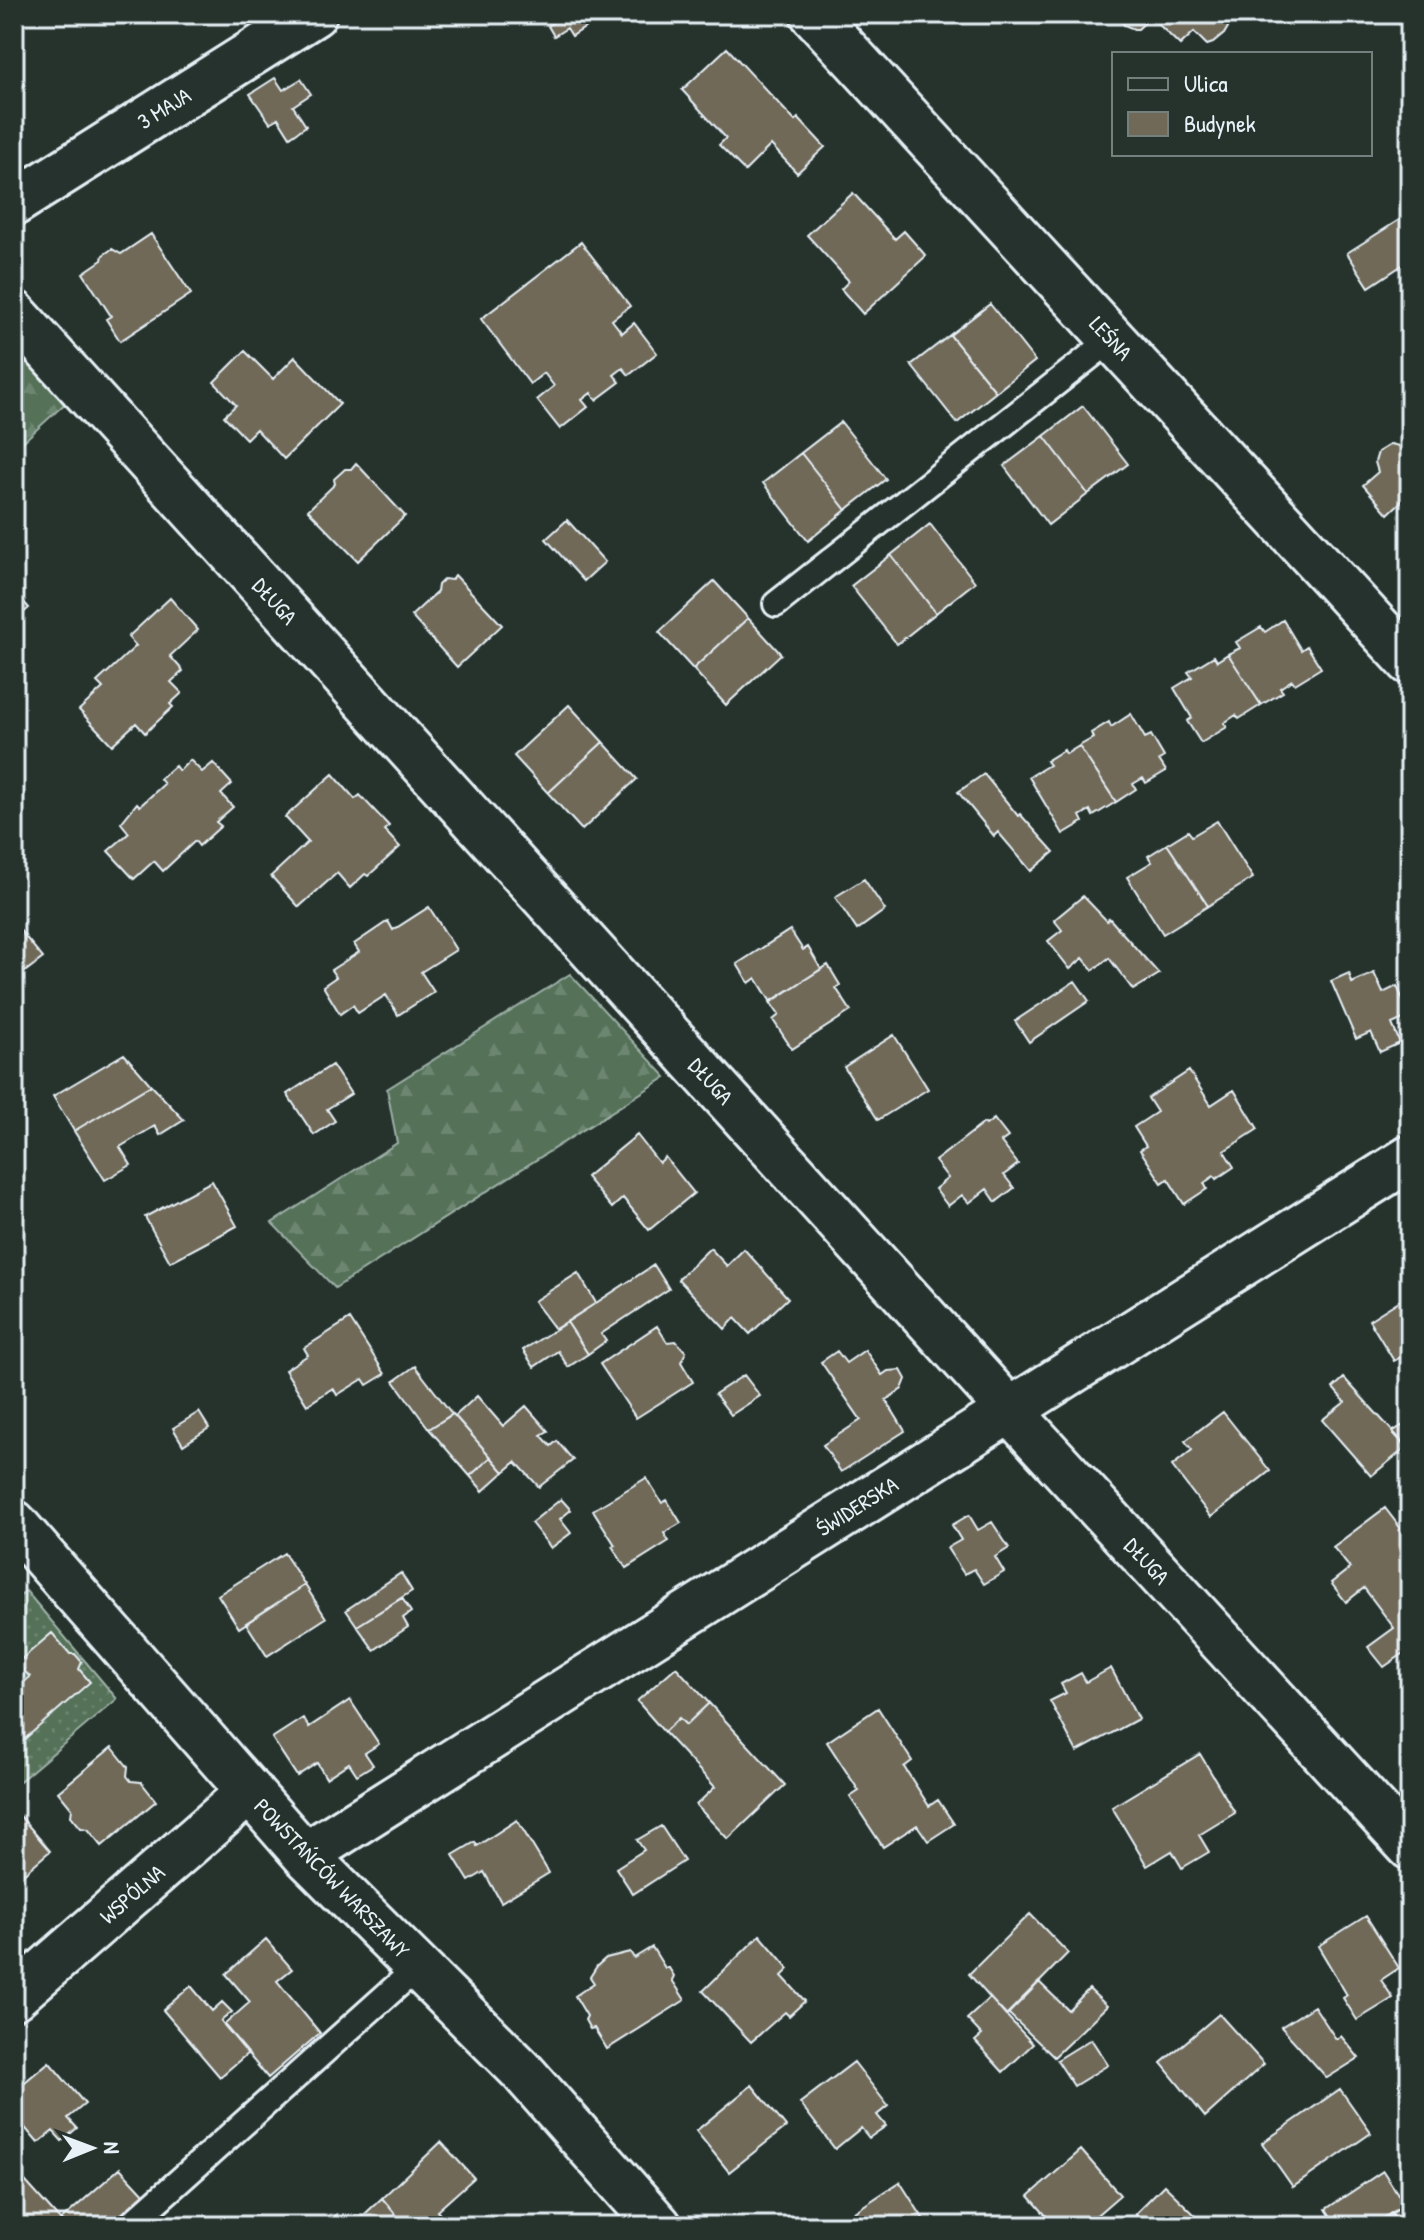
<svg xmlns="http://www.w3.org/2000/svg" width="1424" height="2240" viewBox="0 0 1424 2240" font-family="'Patrick Hand',sans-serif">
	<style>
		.grass { fill: url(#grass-dots); stroke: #9eb1a8; stroke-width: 2 }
		.forest { fill: url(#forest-firs); stroke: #9eb1a8; stroke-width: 2 }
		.building { fill: #706958; stroke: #e8f1f8; stroke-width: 2 }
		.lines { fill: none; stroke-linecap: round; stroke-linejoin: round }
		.lane-casing { stroke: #e8f1f8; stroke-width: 30 }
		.street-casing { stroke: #e8f1f8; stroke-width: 50 }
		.secondary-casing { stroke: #e8f1f8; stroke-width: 50 }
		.lane { stroke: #26332d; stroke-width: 24 }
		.street { stroke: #26332d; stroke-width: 44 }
		.secondary { stroke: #26332d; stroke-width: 44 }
		.labels { text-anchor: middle; stroke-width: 6; stroke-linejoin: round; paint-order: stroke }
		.street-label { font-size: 22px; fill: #e8f1f8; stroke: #26332d }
	</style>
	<defs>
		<pattern id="grass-dots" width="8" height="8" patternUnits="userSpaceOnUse" patternTransform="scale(2)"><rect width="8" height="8" fill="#547158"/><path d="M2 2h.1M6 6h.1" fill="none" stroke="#6d8671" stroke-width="1.8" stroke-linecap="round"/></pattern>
		<pattern id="forest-firs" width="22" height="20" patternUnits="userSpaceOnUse" patternTransform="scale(2)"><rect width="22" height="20" fill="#547158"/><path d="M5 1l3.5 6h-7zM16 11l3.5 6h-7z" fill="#6d8671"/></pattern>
	</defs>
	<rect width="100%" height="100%" fill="#26332d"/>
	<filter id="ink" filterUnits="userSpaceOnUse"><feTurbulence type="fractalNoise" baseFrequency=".0125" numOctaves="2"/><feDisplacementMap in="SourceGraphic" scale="16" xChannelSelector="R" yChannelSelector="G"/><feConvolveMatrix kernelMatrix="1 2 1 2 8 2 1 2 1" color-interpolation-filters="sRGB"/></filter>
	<g filter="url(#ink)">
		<path class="grass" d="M26,1591l91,108 -103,87v-185z"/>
		<path class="forest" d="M14,337l55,63 -55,50z
			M570,974l96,103 -331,211 -63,-65 125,-80 -10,-54z"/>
		<path class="building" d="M550,14h56l-34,22 -5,-8 -13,8 -6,-10 7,-5z
			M1117,14h107l7,8 -7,12 -11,9 -6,2 -13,-13 -14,13 -29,-28 -13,12h-4l-10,-4z
			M727,48l68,73 3,-3 27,29 -28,26 -26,-28 -26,26 -26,-26 7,-7 -44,-48z
			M275,78l8,12 18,-11 10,15 -18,12 13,20 -16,11 -12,-19 -8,5 -20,-29z
			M853,193l42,46 9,-8 22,25 -63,58 -22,-25 8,-8 -42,-46z
			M1410,213v47l-41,27 -22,-34z
			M151,234l40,60 -71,47 -14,-22 5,-3 -28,-43 19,-13 1,-5 9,-6 9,5z
			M581,242l49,64 -18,14 10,13 12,-10 23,30 -28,22 -6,-7 -9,7 6,7 -24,18 -5,-7 -9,7 6,7 -28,22 -23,-29 17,-14 -10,-13 -14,11 -49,-65z
			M990,304l45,57 -39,31 -46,-57z
			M950,335l46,57 -39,31 -46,-58z
			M245,351l28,28 22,-22 45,47 -56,55 -28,-30 -10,10 -22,-23 12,-11 -22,-23z
			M1083,406l45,58 -40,30 -44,-58z
			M841,422l45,57 -40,31 -45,-57z
			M1044,436l44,58 -40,31 -44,-59z
			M1391,444l15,4 4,-3v59l-5,-6 -17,16 -25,-29 15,-13 -3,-10 3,-10z
			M801,453l45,57 -38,31 -45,-58z
			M356,463l49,53 -47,45 -50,-51 27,-26 -1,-5 11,-10h6z
			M567,520l38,42 -21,19 -38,-42z
			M930,524l45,58 -39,31 -45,-58z
			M891,555l45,58 -39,31 -46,-58z
			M455,575l47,50 -45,42 -46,-51 26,-24 1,-7 6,-6 7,1z
			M714,581l34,37 -55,51 -34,-37z
			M14,591l15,17 -15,13z
			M170,598l28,32 -28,26 13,15 -12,11 11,11 -12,11 3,3 -28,26 -9,-10 -24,22 -33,-35 24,-22 -6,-6 39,-36 -8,-9z
			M748,618l33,36 -55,51 -33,-36z
			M1283,620l18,30 6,-4 14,22 -26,16 -3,-4 -12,8 3,4 -22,13 -33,-51 12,-6 -4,-6 25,-15 4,5z
			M1228,654l33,51 -22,14 -3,-4 -12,8 3,4 -26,16 -14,-22 5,-3 -18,-30 18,-11 -4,-5 26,-16 3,5z
			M569,705l34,37 -55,51 -34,-37z
			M1131,714l14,24 6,-3 13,22 -5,3 7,11 -20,12 -3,-5 -10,6 3,5 -20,13 -37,-56 14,-8 -2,-5 18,-11 2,5z
			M603,742l34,37 -55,51 -34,-37z
			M1079,746l37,56 -23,14 -3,-6 -10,6 3,6 -20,12 -34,-57 20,-12 -3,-4 18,-11 2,4z
			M190,760l12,12 11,-9 19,21 -11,10 12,13 -17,15 5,4 -22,20 -4,-5 -32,30 -9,-10 -20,18 -26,-28 21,-18 -8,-10 16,-20 3,3 24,-22 -4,-5 15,-13 4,5z
			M333,774l22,25 5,-4 29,31 -5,4 16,17 -32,29 -3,-2 -15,14 -13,-15 -38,34 -28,-31 37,-34 -23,-25z
			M984,774l34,42 2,-2 34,38 -23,19 -33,-39 -4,4 -36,-44z
			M1217,821l36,57 -45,28 -41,-62 21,-13 4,5z
			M1167,844l41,62 -45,28 -36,-57 25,-15 -4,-6z
			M864,879l21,31 -28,20 -22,-33z
			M1083,896l24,25 2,-3 50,56 -26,16 -24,-32 -16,12 -10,-12 -13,11 -22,-28 14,-11 -8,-10z
			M429,907l27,43 -35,22 13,20 -36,23 -12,-20 -28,18 -5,-8 -13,9 -17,-28 13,-9 -5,-7 28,-18 -5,-8 34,-23 5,9z
			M14,923l29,35 -29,22z
			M790,930l13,20 5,-3 13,22 -50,33 -15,-24 -7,5 -12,-19z
			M828,965l12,20 -4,3 15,23 -59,38 -19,-29 6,-5 -9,-13z
			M1349,973l3,10 22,-10 9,20 14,-7 13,30 -18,8 8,19 -20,9 -9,-20 -15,7 -25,-58z
			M1075,981l14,20 -60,41 -14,-21z
			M894,1035l34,54 -50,31 -34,-53z
			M124,1054l27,31 -77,46 -21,-35z
			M332,1065l19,29 -24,15 8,12 -21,14 -27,-41z
			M1189,1071l22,34 23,-15 24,39 -34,22 10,16 -18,12 -2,-3 -10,7 3,6 -23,15 -16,-25 -6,4 -22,-33 6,-4 -12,-19 23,-15 -9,-14z
			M151,1085l33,35 -24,15 -5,-9 -35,21 11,18 -26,15 -31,-49z
			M994,1119l14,18 -7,5 17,22 -14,11 10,13 -18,14 -9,-13 -18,14 -7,-8 -14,11 -13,-17 13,-11 -13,-17 49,-38 2,2z
			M637,1135l22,28 6,-6 29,36 -45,37 -26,-32 -11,10 -26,-31z
			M212,1181l25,45 -67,36 -25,-45z
			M710,1248l17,18 17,-17 44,49 -38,36 -15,-16 -10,11 -47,-50z
			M654,1265l15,24 -68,45 5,7 -18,13 -21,-32z
			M578,1273l18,30 -41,26 -21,-28z
			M1410,1294v58l-16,9 -25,-41z
			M350,1319l35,55 -18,11 -4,-6 -26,16 -4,-7 -26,17 -22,-35 23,-15 -4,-7z
			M567,1322l21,32 -20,13 -10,-16 -24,16 -11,-17z
			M657,1326l10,16 9,-1 10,11 -5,10 12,20 -57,36 -36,-54z
			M865,1350l17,25 6,-4 13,-1 5,9 -4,10 -16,11 19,31 -64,41 -18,-27 38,-25 -40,-58 16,-11 9,12z
			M415,1366l37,48 -23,15 -35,-48z
			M744,1375l16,21 -29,19 -16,-21z
			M1344,1378l63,69 -36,29 -49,-56 23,-18 -12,-14z
			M477,1396l26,30 23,-20 22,25 -7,4 10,11 6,-5 16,19 -34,27 -23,-25 -12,10 -49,-56z
			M199,1412l10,16 -26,17 -10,-17z
			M1223,1412l47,59 -59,46 -39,-51 20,-16 -7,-9z
			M453,1414l38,43 -21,19 -41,-47z
			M1410,1421v30l-18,-19z
			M491,1457l13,15 -21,19 -13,-15z
			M646,1478l16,25 5,-3 14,23 -17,10 5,8 -43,27 -14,-22 3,-1 -22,-35z
			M561,1499l10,11 -11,9 11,14 -20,15 -20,-25z
			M1385,1508l17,22 8,-6v125l-26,18 -16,-20 26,-19 -30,-40 -18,14 -15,-19 19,-15 -17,-21z
			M969,1515l9,15 14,-8 17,26 -14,9 9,15 -20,12 -10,-15 -10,5 -17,-26 14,-8 -9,-15z
			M284,1553l21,32 -66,43 -21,-33z
			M401,1573l11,18 -55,35 -11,-16z
			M305,1585l21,33 -59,38 -21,-33z
			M402,1598l9,14 -8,6 5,9 -34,23 -17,-24z
			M52,1633l18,21h5l7,8 -3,7 11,13 -71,62 -5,-5v-48l16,-14 -13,-14z
			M676,1667l33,36 -23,22 -7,-7 -15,14 -27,-31z
			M1111,1668l27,51 -61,33 -27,-51 16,-8 -5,-9 20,-11 5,9z
			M350,1700l29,44 -14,9 8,12 -16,10 -8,-12 -23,15 -9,-15 -20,13 -25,-38 31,-20 6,9z
			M709,1703l76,82 -57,54 -32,-34 19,-18 -51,-55 15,-14 7,7z
			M878,1708l34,53 -8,6 25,39 9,-6 16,24 -26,17 -11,-16 -34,22 -33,-50 9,-6 -32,-49z
			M112,1747l16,20 -1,9 4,5 10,1 15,19 -54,45 -14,-17 -7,-1 -10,-12 1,-7 -14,-17z
			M1200,1754l35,59 -36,22 10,17 -27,16 -10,-17 -25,15 -35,-59z
			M15,1810l35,41 -36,31v-71z
			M517,1820l32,53 -48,29 -17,-30 -15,9 -16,-26 22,-13 2,4z
			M661,1826l23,35 -51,33 -17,-26 28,-18 -7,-10z
			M1030,1914l38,39 -62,63 -37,-42z
			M1366,1916l33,52 -18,12 12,18 -36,22 -14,-22 4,-3 -29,-49z
			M760,1935l29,34 -7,7 23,25 -16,15 -4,-4 -34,30 -48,-51z
			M266,1939l26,30 -15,12 43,52 -52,45 -44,-53 26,-23 -24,-28z
			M652,1947l13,21h4l5,8 -2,4 13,20 -78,49 -13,-21 -4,1 -5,-9 2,-4 -12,-20 19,-13 -4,-6 7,-11 9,-8 24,-6 4,6z
			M1039,1982l29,28 21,-21 18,17 -53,51 -46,-44z
			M191,1986l21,25 10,-9 10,10 -11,9 27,32 -28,24 -57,-67z
			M990,1998l43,46 -30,28 -28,-31 7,-6 -15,-16z
			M1314,2006l22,33 5,-3 18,22 -32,20 -46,-51z
			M1219,2014l45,50 -59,53 -44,-54z
			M1091,2039l17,26 -34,21 -17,-26z
			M49,2062l36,42 -17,14 9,10 -15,13 -9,-10 -15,12 -24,-28v-24z
			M854,2062l34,44 -11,9 9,11 -17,12 -8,-10 -26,21 -35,-46z
			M752,2085l34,42 -57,45 -33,-41z
			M1340,2089l31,44 -78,54 -31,-44z
			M441,2142l33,36 -37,33 7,8 -7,7 -7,-8 -8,8h-17l-23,-28z
			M1081,2150l39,45 -36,31h-29l-26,-30z
			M120,2168l25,27 -36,31h-42l-6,-6z
			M1383,2171l22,34 -33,21h-35l-11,-17z
			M17,2172l44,49 4,5h-35l-16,-17v-34z
			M900,2182l28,44h-70l-7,-12z
			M1164,2185l31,30 -11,11h-36l-13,-12z
			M382,2198l23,28h-53z
			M1410,2201v25h-11l-8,-13z
			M1391,2213l8,13h-27z"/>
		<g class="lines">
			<defs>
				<path id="lane" d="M776,604l336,-265
					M129,2226l289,-259"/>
				<path id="street" d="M813,14l597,648
					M14,313l1008,1111 388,423
					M14,1523l291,332 216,215 138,156
					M305,1855l1105,-697
					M14,1997l236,-206"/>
				<path id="secondary" d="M14,203l300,-189"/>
			</defs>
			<use href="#lane" class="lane-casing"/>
			<use href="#street" class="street-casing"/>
			<use href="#secondary" class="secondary-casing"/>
			<use href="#lane" class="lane"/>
			<use href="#street" class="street"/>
			<use href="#secondary" class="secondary"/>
		</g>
	</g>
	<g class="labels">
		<g class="street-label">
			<text transform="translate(164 108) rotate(-32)" y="8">3 MAJA</text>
			<text transform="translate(1111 338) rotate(47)" y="8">LEŚNA</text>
			<text transform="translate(275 601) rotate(48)" y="8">DŁUGA</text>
			<text transform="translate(711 1081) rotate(48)" y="8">DŁUGA</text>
			<text transform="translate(857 1506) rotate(-32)" y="8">ŚWIDERSKA</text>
			<text transform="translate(1147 1561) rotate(47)" y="8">DŁUGA</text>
			<text transform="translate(332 1878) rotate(46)" y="8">POWSTAŃCÓW WARSZAWY</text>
			<text transform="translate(132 1894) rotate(-41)" y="8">WSPÓLNA</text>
		</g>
	</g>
	<rect width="1424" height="2240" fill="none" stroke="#26332d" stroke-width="48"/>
	<rect x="24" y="24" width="1376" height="2192" fill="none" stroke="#e8f1f8" stroke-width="3" filter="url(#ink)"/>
	<rect x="1112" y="52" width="260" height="104" fill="#26332d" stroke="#747f7e" stroke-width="2"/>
	<rect x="1128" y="78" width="40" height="12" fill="#26332d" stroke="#747f7e" stroke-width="2"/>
	<text x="1184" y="92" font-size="24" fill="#e8f1f8">Ulica</text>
	<rect x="1128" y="112" width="40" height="24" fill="#706958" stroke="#747f7e" stroke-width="2"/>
	<text x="1184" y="132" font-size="24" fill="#e8f1f8">Budynek</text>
	<g transform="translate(92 2148) rotate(89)" stroke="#26332d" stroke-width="6" paint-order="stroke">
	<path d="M0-6L14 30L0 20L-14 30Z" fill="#e8f1f8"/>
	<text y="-12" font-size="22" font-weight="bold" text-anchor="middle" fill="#e8f1f8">N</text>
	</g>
</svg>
